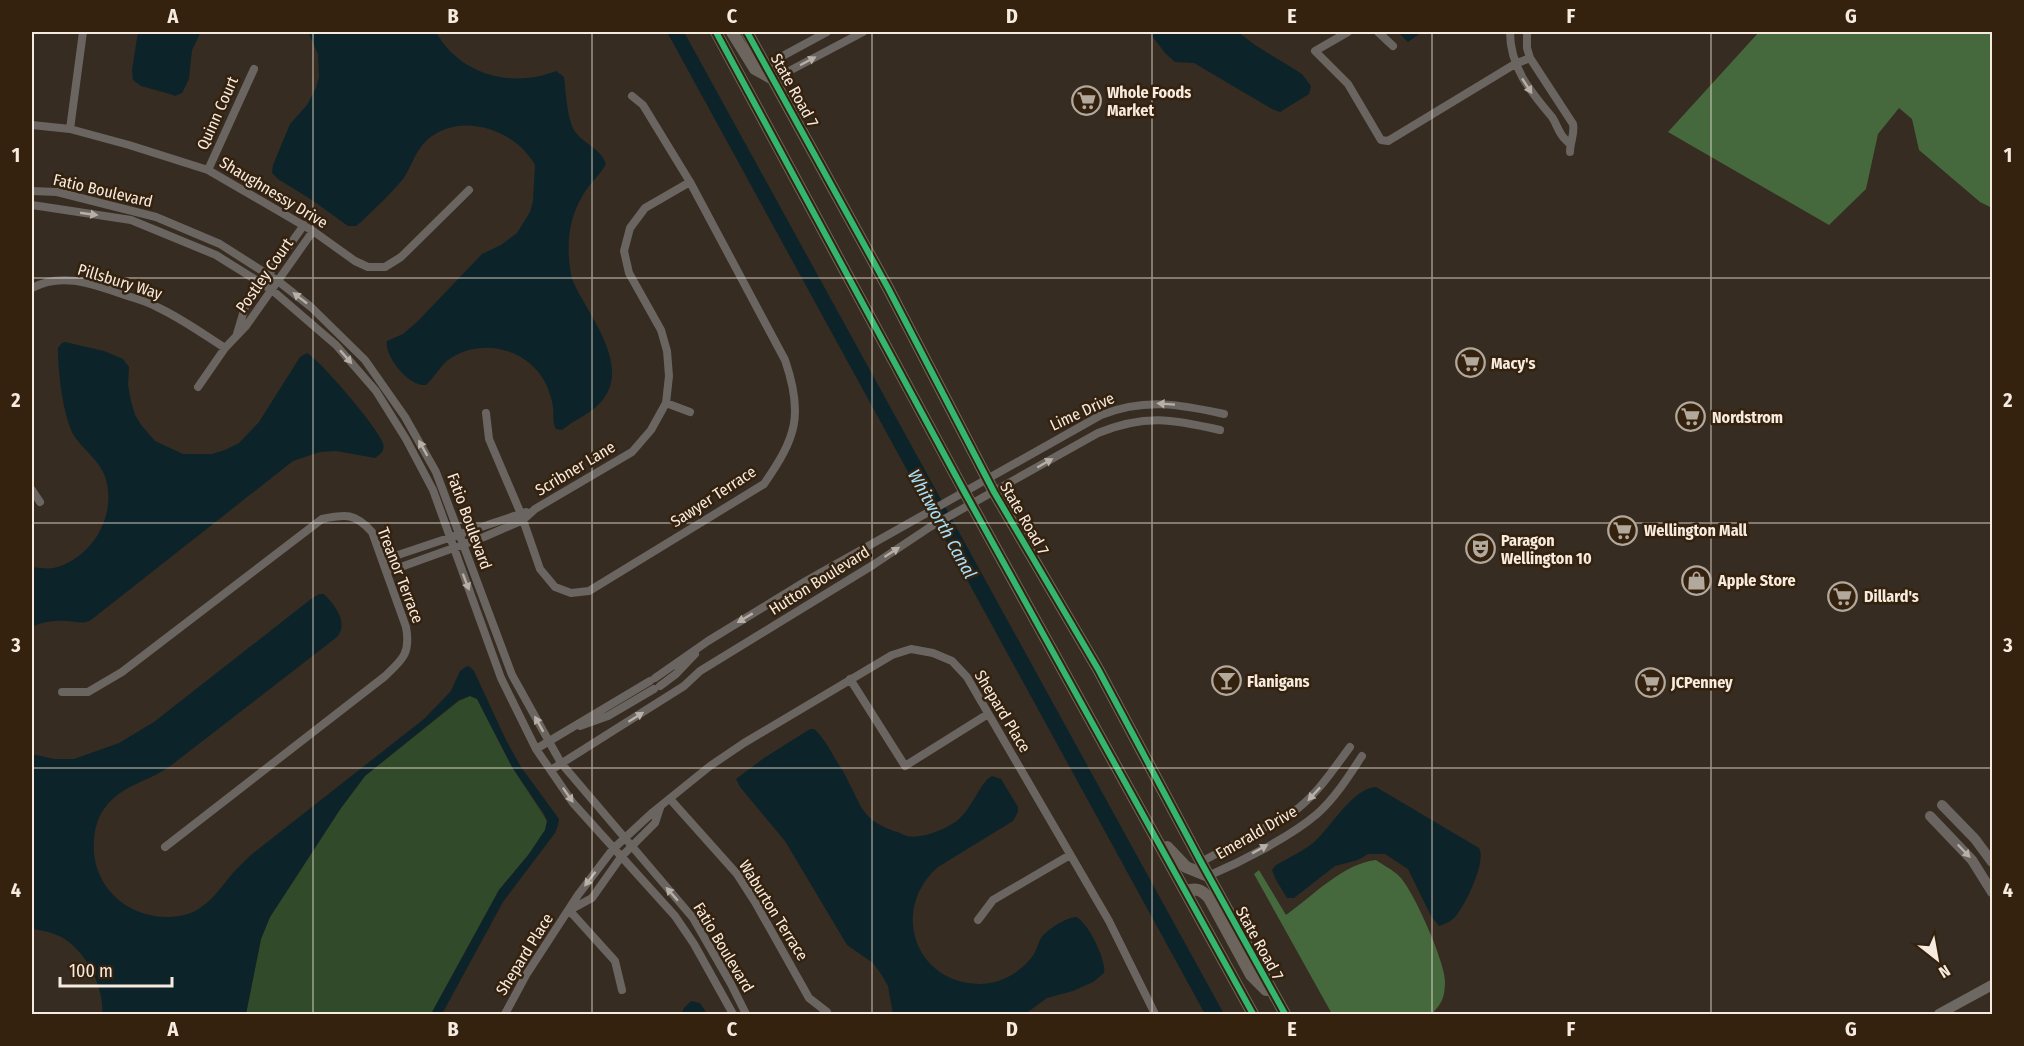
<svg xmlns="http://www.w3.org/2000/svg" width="2024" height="1046" viewBox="0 0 2024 1046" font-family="'Fira Sans Condensed',sans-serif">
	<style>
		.green { fill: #314b2a }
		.forest { fill: #45693d }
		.water { fill: #0d232a }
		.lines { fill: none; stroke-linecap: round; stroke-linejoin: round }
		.minor { stroke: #6a6561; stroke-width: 8 }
		.tertiary { stroke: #6a6561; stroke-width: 10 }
		.secondary { stroke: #6d6862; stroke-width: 10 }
		.primary { stroke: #6c655d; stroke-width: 12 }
		.cycleway-casing { stroke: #34220f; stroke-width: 10 }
		.cycleway { stroke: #33b770; stroke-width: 6 }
		.oneway { fill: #b8afa6 }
		.grid { fill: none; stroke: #f7ebdf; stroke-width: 1.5; stroke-opacity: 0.55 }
		.labels { text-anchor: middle; stroke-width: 5; stroke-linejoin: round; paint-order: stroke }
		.street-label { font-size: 16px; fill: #f7ebdf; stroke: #34220f }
		.poi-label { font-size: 16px; font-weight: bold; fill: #f7ebdf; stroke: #34220f; text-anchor: start }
		.water-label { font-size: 18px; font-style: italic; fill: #a6e2fd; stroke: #34220f }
		.neatline { fill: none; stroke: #f7ebdf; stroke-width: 2 }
		.grid-label { font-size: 20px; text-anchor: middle; font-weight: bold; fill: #f7ebdf }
	</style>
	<rect width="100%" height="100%" fill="#362c21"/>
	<path class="green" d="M470,696l7,3 35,68 35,54 -2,9 -16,24 -30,36 -68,124h-185l15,-75 9,-22 71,-109 24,-32 94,-75z"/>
	<path class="forest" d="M1759,32h233v176l-12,-6 -61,-52 -7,-31 -13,-11 -21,26 -12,55 -37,36 -161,-93z
		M1376,860c7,5 17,10 23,16 14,13 46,86 46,105 0,16 -3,22 -13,33h-100l-78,-140 5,-4 27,45c27,-19 56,-51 90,-55z"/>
	<path class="water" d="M138,32h63l-9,18 -3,29 -7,14 -7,3 -5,-2 -29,-8 -8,-6 -1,-10z
		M308,32h128c23,42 75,57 120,39l8,6c2,14 3,45 12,56 9,11 26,17 30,31 -6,11 -17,20 -23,31 -16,26 -17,55 -11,84 15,36 62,87 28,124 -10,11 -26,17 -38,27l-6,-1c-4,-7 -2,-14 -3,-22 -1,-8 -4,-16 -7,-23 -17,-35 -63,-47 -95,-26 -11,7 -16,19 -25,27 -17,2 -42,-29 -39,-44l16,-7 15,-13 64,-67 19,-9 16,-12 13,-21 3,-11 2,-36c-20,-36 -75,-54 -108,-25 -12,11 -15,26 -24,39 -12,15 -28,29 -42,43l-5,4h-8l-36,-26 -34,-21 -6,-6 1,-8 17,-41 17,-19 9,-17 3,-11 -1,-23z
		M667,32h17l540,982h-19z
		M1149,32h89l17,13 47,29 9,12 -2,8 -29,18 -8,-3 -78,-46 -19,-1 -10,-9z
		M1398,32h24l-14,10z
		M65,342l39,9 19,8 6,8 -1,18 3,16 4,14 7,11 13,15 28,13h29l13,-4 14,-7 20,-21 41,-65 7,-4c14,8 71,75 76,90 2,8 -2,11 -8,15l-39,-7 -16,1 -27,9 -202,159c-10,5 -15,1 -25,1 -12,-1 -24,1 -34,6v-60c7,1 15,2 22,1 40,-10 65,-56 50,-94 -8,-18 -26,-28 -33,-44 -9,-23 -13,-58 -13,-82l4,-5z
		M319,594h5c11,11 25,29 13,43l-168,130c-23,16 -47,17 -65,42 -9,12 -11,29 -10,44 4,44 47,72 90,62 22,-5 35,-25 48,-41 6,-7 13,-13 20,-20l172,-135 27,-28 9,-20 7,-5 3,1 4,4 32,69 15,27 38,52 -1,6 -3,8 -52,69 -61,112h-11l68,-124 30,-36 16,-24 2,-9 -3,-7 -32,-47 -35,-68 -7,-3 -11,4 -94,76 -24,32 -71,109 -9,22 -15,75h-144c3,-25 -16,-63 -39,-76 -8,-5 -22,-8 -31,-9v-175l22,5h20l45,-16 35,-21 157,-123z
		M810,729h4c8,7 14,17 19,26 5,9 12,18 16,28 14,27 15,37 45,48 5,1 9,4 13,5 13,3 34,-5 45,-12 20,-11 27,-42 40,-48l9,3 17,28v5l-5,9 -75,46c-48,42 -24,116 42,117 21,0 42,-12 54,-30 3,-5 4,-11 7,-16 7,-9 24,-20 35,-21 12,5 31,44 28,56l-11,9 -20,9 -26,7 -22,16h-132l-5,-28 -7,-12 -8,-11 -26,-18 -62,-104 -45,-54 -4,-8 28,-21z
		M1376,787l103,61c8,13 -14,58 -24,69 -5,5 -10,7 -16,9l-8,-10 -23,-47 -23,-15h-17l-10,6 -23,6 -41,32h-7l-11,-18 -4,-10 4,-5c12,-7 26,-13 37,-22 19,-16 38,-54 63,-56z
		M691,1001l9,2 7,11h-26l3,-6z"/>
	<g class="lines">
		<path class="minor" d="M1348,32l-33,19 33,33 33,56 7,1 127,-77 15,-6
			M1378,32l15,14
			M1510,32c0,35 20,59 42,85 4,6 5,11 9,17 2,4 6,7 9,10
			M1527,32v16l3,10 43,66c2,10 -3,18 -3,28
			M766,65l61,-33
			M774,79l89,-47
			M32,125l38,4 59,16 79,25 105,61 42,30 13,6h17l16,-10 68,-67
			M70,129l13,-97
			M208,170l46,-101
			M32,191l25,1 99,25 64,27 58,37 33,26 54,53 40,57 31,55 76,203 49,88 132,155 38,66 15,30
			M32,205l99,15 85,35 56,35 64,55 40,46 30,48 27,51 68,188 35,71 37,54 102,113 19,28 39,70
			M32,288c30,-16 60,-4 90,6 11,4 24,7 35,13 24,11 46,27 68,41
			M237,334l8,-27 59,-82
			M198,387l27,-39 21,-22 67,-95
			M666,403l24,9
			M486,413l3,26 32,75 19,55 15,18 16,6 18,-2 175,-107c32,-46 40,-69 21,-124l-95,-178 -47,-77 -11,-9
			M32,490l8,12
			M383,560l143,-48
			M387,572l97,-35 39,-17 12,-11 97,-57 19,-22 15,-27 3,-27 -2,-25 -6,-21 -32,-57 -5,-22 6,-23 15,-20 45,-26
			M655,678l53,-37 98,-60 295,-166c44,-17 78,-11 123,-1
			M850,679l55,87 83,-52
			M660,686l16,-12 19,-20
			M62,692h26l34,-20 200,-153c24,-5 33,-6 50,13l34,95c5,27 -4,33 -22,50l-219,170
			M580,726l28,-10 46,-27
			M536,749l114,-68
			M551,770l133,-84 16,-15 173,-106 57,-38 168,-94c47,-19 74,-14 122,-3
			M670,799l67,75 18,28 54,96 18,14
			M1201,862l91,-49c25,-18 40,-42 58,-66
			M1208,876c33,-14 82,-39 109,-62 18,-16 32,-38 45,-58
			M569,910l46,51 7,29
			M570,910l22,-12 29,-41 34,-34 5,-15
			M978,920l15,-20 77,-45
			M505,1014l21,-39 52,-80 35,-46 40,-37 57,-46 34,-23 148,-88 19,-6 22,4 19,8 15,16 142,244 46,93"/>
		<path class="tertiary" d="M1942,805l33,34 17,23
			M1930,816l42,44 20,32"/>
		<path class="secondary" d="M1939,1014l53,-29"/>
		<path class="primary" d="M716,32l248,459 289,523
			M732,32l23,37 18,10
			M747,32l141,256 106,204 104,177 103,193 84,152
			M1167,847l19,20 22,9
			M1185,891c11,-3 16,-2 24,7l42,77 15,15"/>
		<defs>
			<path id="cycleway" d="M716,32l248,459 289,523
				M747,32l141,256 106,204 104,177 103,193 84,152"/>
		</defs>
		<use href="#cycleway" class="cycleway-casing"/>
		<use href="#cycleway" class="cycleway"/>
	</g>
	<defs><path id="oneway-solid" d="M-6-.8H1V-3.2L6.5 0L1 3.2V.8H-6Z" transform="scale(1.5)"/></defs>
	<g class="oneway">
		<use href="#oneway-solid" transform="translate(808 61) rotate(-28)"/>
		<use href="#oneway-solid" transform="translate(1527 86) rotate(57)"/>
		<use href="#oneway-solid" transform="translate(89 214) rotate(8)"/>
		<use href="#oneway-solid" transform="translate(300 298) rotate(-142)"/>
		<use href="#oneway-solid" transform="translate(346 357) rotate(49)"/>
		<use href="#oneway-solid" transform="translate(1166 404) rotate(-176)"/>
		<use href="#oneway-solid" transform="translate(423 448) rotate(-119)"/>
		<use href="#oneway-solid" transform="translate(1045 463) rotate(-30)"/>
		<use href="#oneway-solid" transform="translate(892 552) rotate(-33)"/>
		<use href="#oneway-solid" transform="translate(466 582) rotate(69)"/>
		<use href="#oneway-solid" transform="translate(745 618) rotate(149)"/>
		<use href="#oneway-solid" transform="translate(636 717) rotate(-32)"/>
		<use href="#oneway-solid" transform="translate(539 724) rotate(-119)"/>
		<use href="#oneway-solid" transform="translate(1314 794) rotate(133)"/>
		<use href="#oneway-solid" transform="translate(568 795) rotate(55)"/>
		<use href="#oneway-solid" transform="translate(1260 849) rotate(-29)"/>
		<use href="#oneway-solid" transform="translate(1964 851) rotate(46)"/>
		<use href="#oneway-solid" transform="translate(590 879) rotate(127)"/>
		<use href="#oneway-solid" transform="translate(672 894) rotate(-131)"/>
	</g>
	<path class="grid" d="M313,32v982M592,32v982M872,32v982M1152,32v982M1432,32v982M1711,32v982M32,278h1960M32,523h1960M32,768h1960"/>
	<defs>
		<symbol id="supermarket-ring" viewBox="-11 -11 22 22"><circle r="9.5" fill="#34220f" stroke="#b3a89c" stroke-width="1.5"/><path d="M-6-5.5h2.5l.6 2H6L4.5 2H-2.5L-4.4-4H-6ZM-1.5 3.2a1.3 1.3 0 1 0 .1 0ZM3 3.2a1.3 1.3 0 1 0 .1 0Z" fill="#b3a89c"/></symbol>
		<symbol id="theatre-ring" viewBox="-11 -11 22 22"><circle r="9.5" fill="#34220f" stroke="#b3a89c" stroke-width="1.5"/><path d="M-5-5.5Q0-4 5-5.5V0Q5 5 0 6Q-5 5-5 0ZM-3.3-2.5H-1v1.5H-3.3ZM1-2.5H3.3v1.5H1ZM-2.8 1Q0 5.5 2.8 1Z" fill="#b3a89c"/></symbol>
		<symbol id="shop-ring" viewBox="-11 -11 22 22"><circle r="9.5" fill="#34220f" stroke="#b3a89c" stroke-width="1.5"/><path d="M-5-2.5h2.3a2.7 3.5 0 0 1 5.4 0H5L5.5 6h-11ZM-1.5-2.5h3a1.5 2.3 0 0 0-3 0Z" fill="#b3a89c"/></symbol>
		<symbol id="bar-ring" viewBox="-11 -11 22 22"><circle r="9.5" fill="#34220f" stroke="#b3a89c" stroke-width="1.5"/><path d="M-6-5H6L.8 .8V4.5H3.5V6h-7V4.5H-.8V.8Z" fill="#b3a89c"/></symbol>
	</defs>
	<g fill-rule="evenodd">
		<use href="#supermarket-ring" x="1070" y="84" width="33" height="33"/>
		<use href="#supermarket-ring" x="1454" y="346" width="33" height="33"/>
		<use href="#supermarket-ring" x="1674" y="400" width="33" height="33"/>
		<use href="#supermarket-ring" x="1606" y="514" width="33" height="33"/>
		<use href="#theatre-ring" x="1464" y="532" width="33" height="33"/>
		<use href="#shop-ring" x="1680" y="564" width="33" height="33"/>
		<use href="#supermarket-ring" x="1826" y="580" width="33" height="33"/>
		<use href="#bar-ring" x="1210" y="664" width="33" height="33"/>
		<use href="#supermarket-ring" x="1634" y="666" width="33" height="33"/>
	</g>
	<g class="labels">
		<g class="street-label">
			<text transform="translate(795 90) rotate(61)" y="6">State Road 7</text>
			<text transform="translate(217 113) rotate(-66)" y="6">Quinn Court</text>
			<text transform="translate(103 190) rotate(13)" y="6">Fatio Boulevard</text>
			<text transform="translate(274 192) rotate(31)" y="6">Shaughnessy Drive</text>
			<text transform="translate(264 275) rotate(-55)" y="6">Postley Court</text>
			<text transform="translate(120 281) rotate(17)" y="6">Pillsbury Way</text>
			<text transform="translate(1082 411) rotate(-25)" y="6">Lime Drive</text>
			<text transform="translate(575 468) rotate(-31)" y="6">Scribner Lane</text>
			<text transform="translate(713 496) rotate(-33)" y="6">Sawyer Terrace</text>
			<text transform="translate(1025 518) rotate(60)" y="6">State Road 7</text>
			<text transform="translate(470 521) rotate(70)" y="6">Fatio Boulevard</text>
			<text transform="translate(401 575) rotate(69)" y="6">Treanor Terrace</text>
			<text transform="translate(819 580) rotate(-32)" y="6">Hutton Boulevard</text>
			<text transform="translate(1003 711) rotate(59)" y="6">Shepard Place</text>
			<text transform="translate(1256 832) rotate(-30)" y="6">Emerald Drive</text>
			<text transform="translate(774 910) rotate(58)" y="6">Waburton Terrace</text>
			<text transform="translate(1260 943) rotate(61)" y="6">State Road 7</text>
			<text transform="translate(724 947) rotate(59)" y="6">Fatio Boulevard</text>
			<text transform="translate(524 954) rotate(-58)" y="6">Shepard Place</text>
		</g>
		<g class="poi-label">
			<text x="1107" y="98">Whole Foods<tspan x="1107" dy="18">Market</tspan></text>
			<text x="1491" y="369">Macy's</text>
			<text x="1712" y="423">Nordstrom</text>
			<text x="1644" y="536">Wellington Mall</text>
			<text x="1501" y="546">Paragon<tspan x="1501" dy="18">Wellington 10</tspan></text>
			<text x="1718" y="586">Apple Store</text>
			<text x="1864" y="602">Dillard's</text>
			<text x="1247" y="687">Flanigans</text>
			<text x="1671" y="688">JCPenney</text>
		</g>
		<g class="water-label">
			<text transform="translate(942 524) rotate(61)" y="6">Whitworth Canal</text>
		</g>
	</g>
	<rect width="2024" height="1046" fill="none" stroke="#34220f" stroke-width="66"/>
	<g transform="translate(1937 959) rotate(149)" stroke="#34220f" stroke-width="4.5" paint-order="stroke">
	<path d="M0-4.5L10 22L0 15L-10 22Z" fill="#f7ebdf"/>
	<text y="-9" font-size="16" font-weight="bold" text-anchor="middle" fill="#f7ebdf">N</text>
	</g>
	<path d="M60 977v9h112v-9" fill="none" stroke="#f7ebdf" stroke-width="3"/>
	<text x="69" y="977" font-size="18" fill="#f7ebdf" stroke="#34220f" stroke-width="4.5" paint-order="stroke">100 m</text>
	<rect x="33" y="33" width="1958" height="980" class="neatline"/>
	<g class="grid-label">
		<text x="173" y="23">A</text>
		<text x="453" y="23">B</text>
		<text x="732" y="23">C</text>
		<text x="1012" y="23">D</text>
		<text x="1292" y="23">E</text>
		<text x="1571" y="23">F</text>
		<text x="1851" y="23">G</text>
		<text x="16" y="162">1</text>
		<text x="2008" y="162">1</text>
		<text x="16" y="407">2</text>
		<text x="2008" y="407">2</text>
		<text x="16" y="652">3</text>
		<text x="2008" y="652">3</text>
		<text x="16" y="897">4</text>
		<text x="2008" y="897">4</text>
		<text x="173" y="1036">A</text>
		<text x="453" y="1036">B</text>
		<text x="732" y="1036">C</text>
		<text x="1012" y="1036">D</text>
		<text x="1292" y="1036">E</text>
		<text x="1571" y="1036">F</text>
		<text x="1851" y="1036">G</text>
	</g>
</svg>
